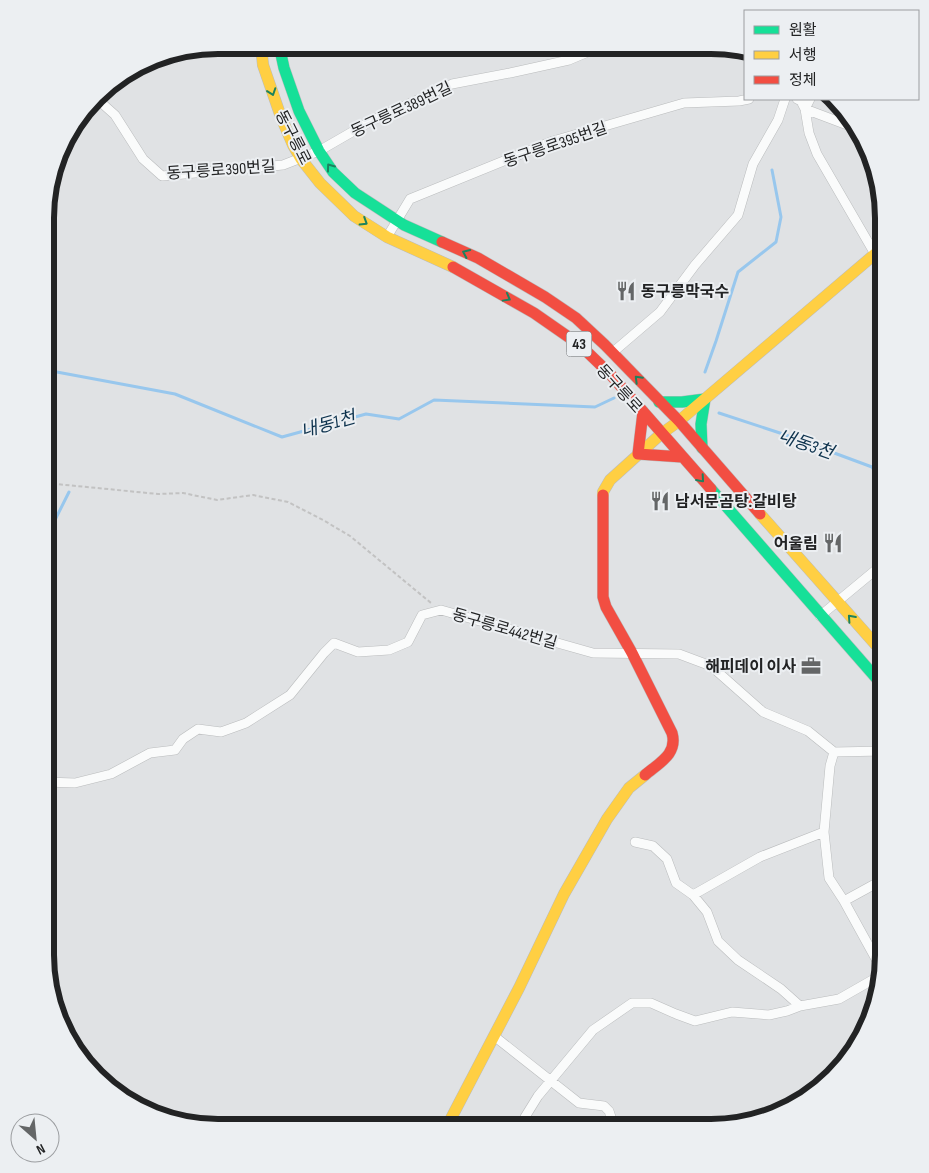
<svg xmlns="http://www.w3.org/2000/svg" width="929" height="1173" viewBox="0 0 929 1173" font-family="'Sofia Sans Condensed','Noto Sans KR',sans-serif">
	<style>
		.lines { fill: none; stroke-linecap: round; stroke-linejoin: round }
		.stream { stroke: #98c7ed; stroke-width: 3 }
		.street-casing { stroke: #babcbd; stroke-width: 10 }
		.fast-casing { stroke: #babcbd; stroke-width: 12 }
		.slow-casing { stroke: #babcbd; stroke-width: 12 }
		.jam-casing { stroke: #babcbd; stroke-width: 12 }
		.path { stroke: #c2c2c2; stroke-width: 2; stroke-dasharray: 4 2.5; stroke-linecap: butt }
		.street { stroke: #fafbfb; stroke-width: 9 }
		.fast { stroke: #16e098; stroke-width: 11 }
		.slow { stroke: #ffcf43; stroke-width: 11 }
		.jam { stroke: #f24e42; stroke-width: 11 }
		.oneway { stroke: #1c825e }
		.labels { text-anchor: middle; stroke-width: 4; stroke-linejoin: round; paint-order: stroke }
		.shield { fill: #eceff2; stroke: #5f6062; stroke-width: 1 }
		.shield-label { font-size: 15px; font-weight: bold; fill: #222324 }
		.street-label { font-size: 16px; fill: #222324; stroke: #eceff2 }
		.poi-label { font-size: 16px; font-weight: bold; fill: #222324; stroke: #eceff2; text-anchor: start }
		.water-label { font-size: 18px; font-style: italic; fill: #0d324d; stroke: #eceff2 }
		.rim { fill: none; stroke: #222324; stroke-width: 6 }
	</style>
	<rect width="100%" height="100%" fill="#e0e2e4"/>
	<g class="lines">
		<path class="stream" d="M46,370l129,24 107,43 84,-23 33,5 35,-19 161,7 19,-9
			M705,372l11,-31 22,-69 38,-30 5,-25 -9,-47
			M719,413l64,21 89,33 12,20
			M46,565l6,-20 3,-25 14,-28"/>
		<defs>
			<path id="street" d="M96,98l19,17 28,44 19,17 121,-11 36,-14 52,-30 81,-37 58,-11 59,-13 33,-14
				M797,99l4,2 4,8 53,20
				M810,99l-5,10 4,24 8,21 58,100 9,-4
				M387,237l23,-38 143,-58 131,-38 55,-2 10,-2
				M612,353l48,-41 35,-47 43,-50 15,-51 25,-44 7,-21
				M820,616l64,-53
				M834,752l-4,14 -6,66 5,46 15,23 38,69
				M45,782l30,1 36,-9 39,-21 25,-3 8,-11 15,-10 23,3 25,-9 44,-28 34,-42 10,-10 24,9 31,-2 19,-8 14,-27 19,-5 152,43 86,1 32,12 52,46 45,19 26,21 50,-1
				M635,842l18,4 14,13 9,24 17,12 14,17 11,29 20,19 43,29 19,17
				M693,895l67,-38 64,-25
				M844,901l31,-17 9,12
				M494,1036l85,67 25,3 5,5 2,6 -5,11
				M523,1128l2,-11 13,-21 55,-66 39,-27h19l25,11 19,7 37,-9 37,3 18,-4 13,-5 39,-7 42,-24"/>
			<path id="fast" d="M279,45l5,23 15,43 20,40 14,21 22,21 49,32 38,17
				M659,402h23l23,-3 -4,25 1,24
				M711,489l173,198"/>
			<path id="slow" d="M261,45l2,20 18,52 12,28 8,14 19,24 34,33 33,21 66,30
				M603,495v-3l7,-12 51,-46 18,-13 196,-167
				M760,514l124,140
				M446,1128l73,-140 45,-94 43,-75 22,-31 16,-13"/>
			<path id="jam" d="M442,242l36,16 67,39 31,21 29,27 74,76 81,93
				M453,267l81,46 46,32 31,30 100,114
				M643,412l-5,42 44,3
				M603,495v102l3,10 26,46 40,80c6,21 -13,30 -27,42"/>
		</defs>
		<use href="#street" class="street-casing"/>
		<use href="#fast" class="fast-casing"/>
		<use href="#slow" class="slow-casing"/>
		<use href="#jam" class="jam-casing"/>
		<path class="path" d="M46,483l112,11 25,-1 34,7 36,-5 35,7 35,18 27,16 81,67"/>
		<use href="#street" class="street"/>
		<use href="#fast" class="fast"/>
		<use href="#slow" class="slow"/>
		<use href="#jam" class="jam"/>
	</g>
	<defs><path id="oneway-chevron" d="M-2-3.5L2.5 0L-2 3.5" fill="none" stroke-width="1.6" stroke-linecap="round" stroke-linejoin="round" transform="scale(1.25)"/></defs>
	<g class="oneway">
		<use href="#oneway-chevron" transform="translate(272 92) rotate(71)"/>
		<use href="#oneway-chevron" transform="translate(330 167) rotate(-126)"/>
		<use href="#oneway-chevron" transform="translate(364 222) rotate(32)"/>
		<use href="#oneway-chevron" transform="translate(466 253) rotate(-155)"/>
		<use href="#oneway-chevron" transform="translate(507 298) rotate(29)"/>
		<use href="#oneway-chevron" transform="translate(638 379) rotate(-135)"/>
		<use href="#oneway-chevron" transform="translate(701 479) rotate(49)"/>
		<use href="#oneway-chevron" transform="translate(851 618) rotate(-132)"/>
	</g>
	<defs>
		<symbol id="restaurant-bare" viewBox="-9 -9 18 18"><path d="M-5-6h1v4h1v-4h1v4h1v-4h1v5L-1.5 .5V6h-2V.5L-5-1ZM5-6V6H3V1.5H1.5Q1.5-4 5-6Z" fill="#646667" stroke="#eceff2" stroke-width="2.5" paint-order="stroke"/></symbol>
		<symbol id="office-bare" viewBox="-9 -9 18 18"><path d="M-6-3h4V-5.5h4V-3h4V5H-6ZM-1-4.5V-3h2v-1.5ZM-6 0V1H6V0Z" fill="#646667" stroke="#eceff2" stroke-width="2.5" paint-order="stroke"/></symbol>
	</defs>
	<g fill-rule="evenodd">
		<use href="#restaurant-bare" x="612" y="277" width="28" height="28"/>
		<use href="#restaurant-bare" x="646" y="487" width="28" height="28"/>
		<use href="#restaurant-bare" x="819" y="529" width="28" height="28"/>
		<use href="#office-bare" x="797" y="652" width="28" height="28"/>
	</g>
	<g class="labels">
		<rect class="shield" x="566.5" y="331.5" width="25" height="25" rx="4"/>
		<g class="shield-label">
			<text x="579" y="349">43</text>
		</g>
		<g class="street-label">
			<text transform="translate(401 109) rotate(-25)" y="6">동구릉로389번길</text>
			<text transform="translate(294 137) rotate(63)" y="6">동구릉로</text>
			<text transform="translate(555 144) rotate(-19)" y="6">동구릉로395번길</text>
			<text transform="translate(221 169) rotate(-4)" y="6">동구릉로390번길</text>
			<text transform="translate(620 388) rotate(48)" y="6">동구릉로</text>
			<text transform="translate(505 628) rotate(16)" y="6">동구릉로442번길</text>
		</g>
		<g class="poi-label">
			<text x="641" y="297">동구릉막국수</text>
			<text x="675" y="507">남서문곰탕.갈비탕</text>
			<text x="818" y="549" text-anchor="end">어울림</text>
			<text x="796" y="672" text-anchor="end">해피데이 이사</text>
		</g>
		<g class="water-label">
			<text transform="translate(328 424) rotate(-16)" y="6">내동1천</text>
			<text transform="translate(806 444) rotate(19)" y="6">내동3천</text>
		</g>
	</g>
	<path d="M0 0H929V1173H0ZM218 54H711A164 164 0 0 1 875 218V955A164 164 0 0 1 711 1119H218A164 164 0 0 1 54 955V218A164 164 0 0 1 218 54Z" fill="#eceff2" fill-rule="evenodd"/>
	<path class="rim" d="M218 54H711A164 164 0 0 1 875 218V955A164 164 0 0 1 711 1119H218A164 164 0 0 1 54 955V218A164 164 0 0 1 218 54Z"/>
	<rect x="744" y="10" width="175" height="90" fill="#eceff2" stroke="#9b9da0"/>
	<rect x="754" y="26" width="25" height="8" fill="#16e098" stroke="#9b9da0"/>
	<text x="789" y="35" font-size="15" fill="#222324">원활</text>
	<rect x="754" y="51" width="25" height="8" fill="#ffcf43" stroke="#9b9da0"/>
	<text x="789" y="60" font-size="15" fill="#222324">서행</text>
	<rect x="754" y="76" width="25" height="8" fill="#f24e42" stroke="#9b9da0"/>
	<text x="789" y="85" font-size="15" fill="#222324">정체</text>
	<g transform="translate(35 1138) rotate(153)"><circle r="24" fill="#eceff2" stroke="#9b9da0"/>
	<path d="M0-4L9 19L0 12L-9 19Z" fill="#646667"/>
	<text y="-8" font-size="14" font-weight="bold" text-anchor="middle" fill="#222324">N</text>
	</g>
</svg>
